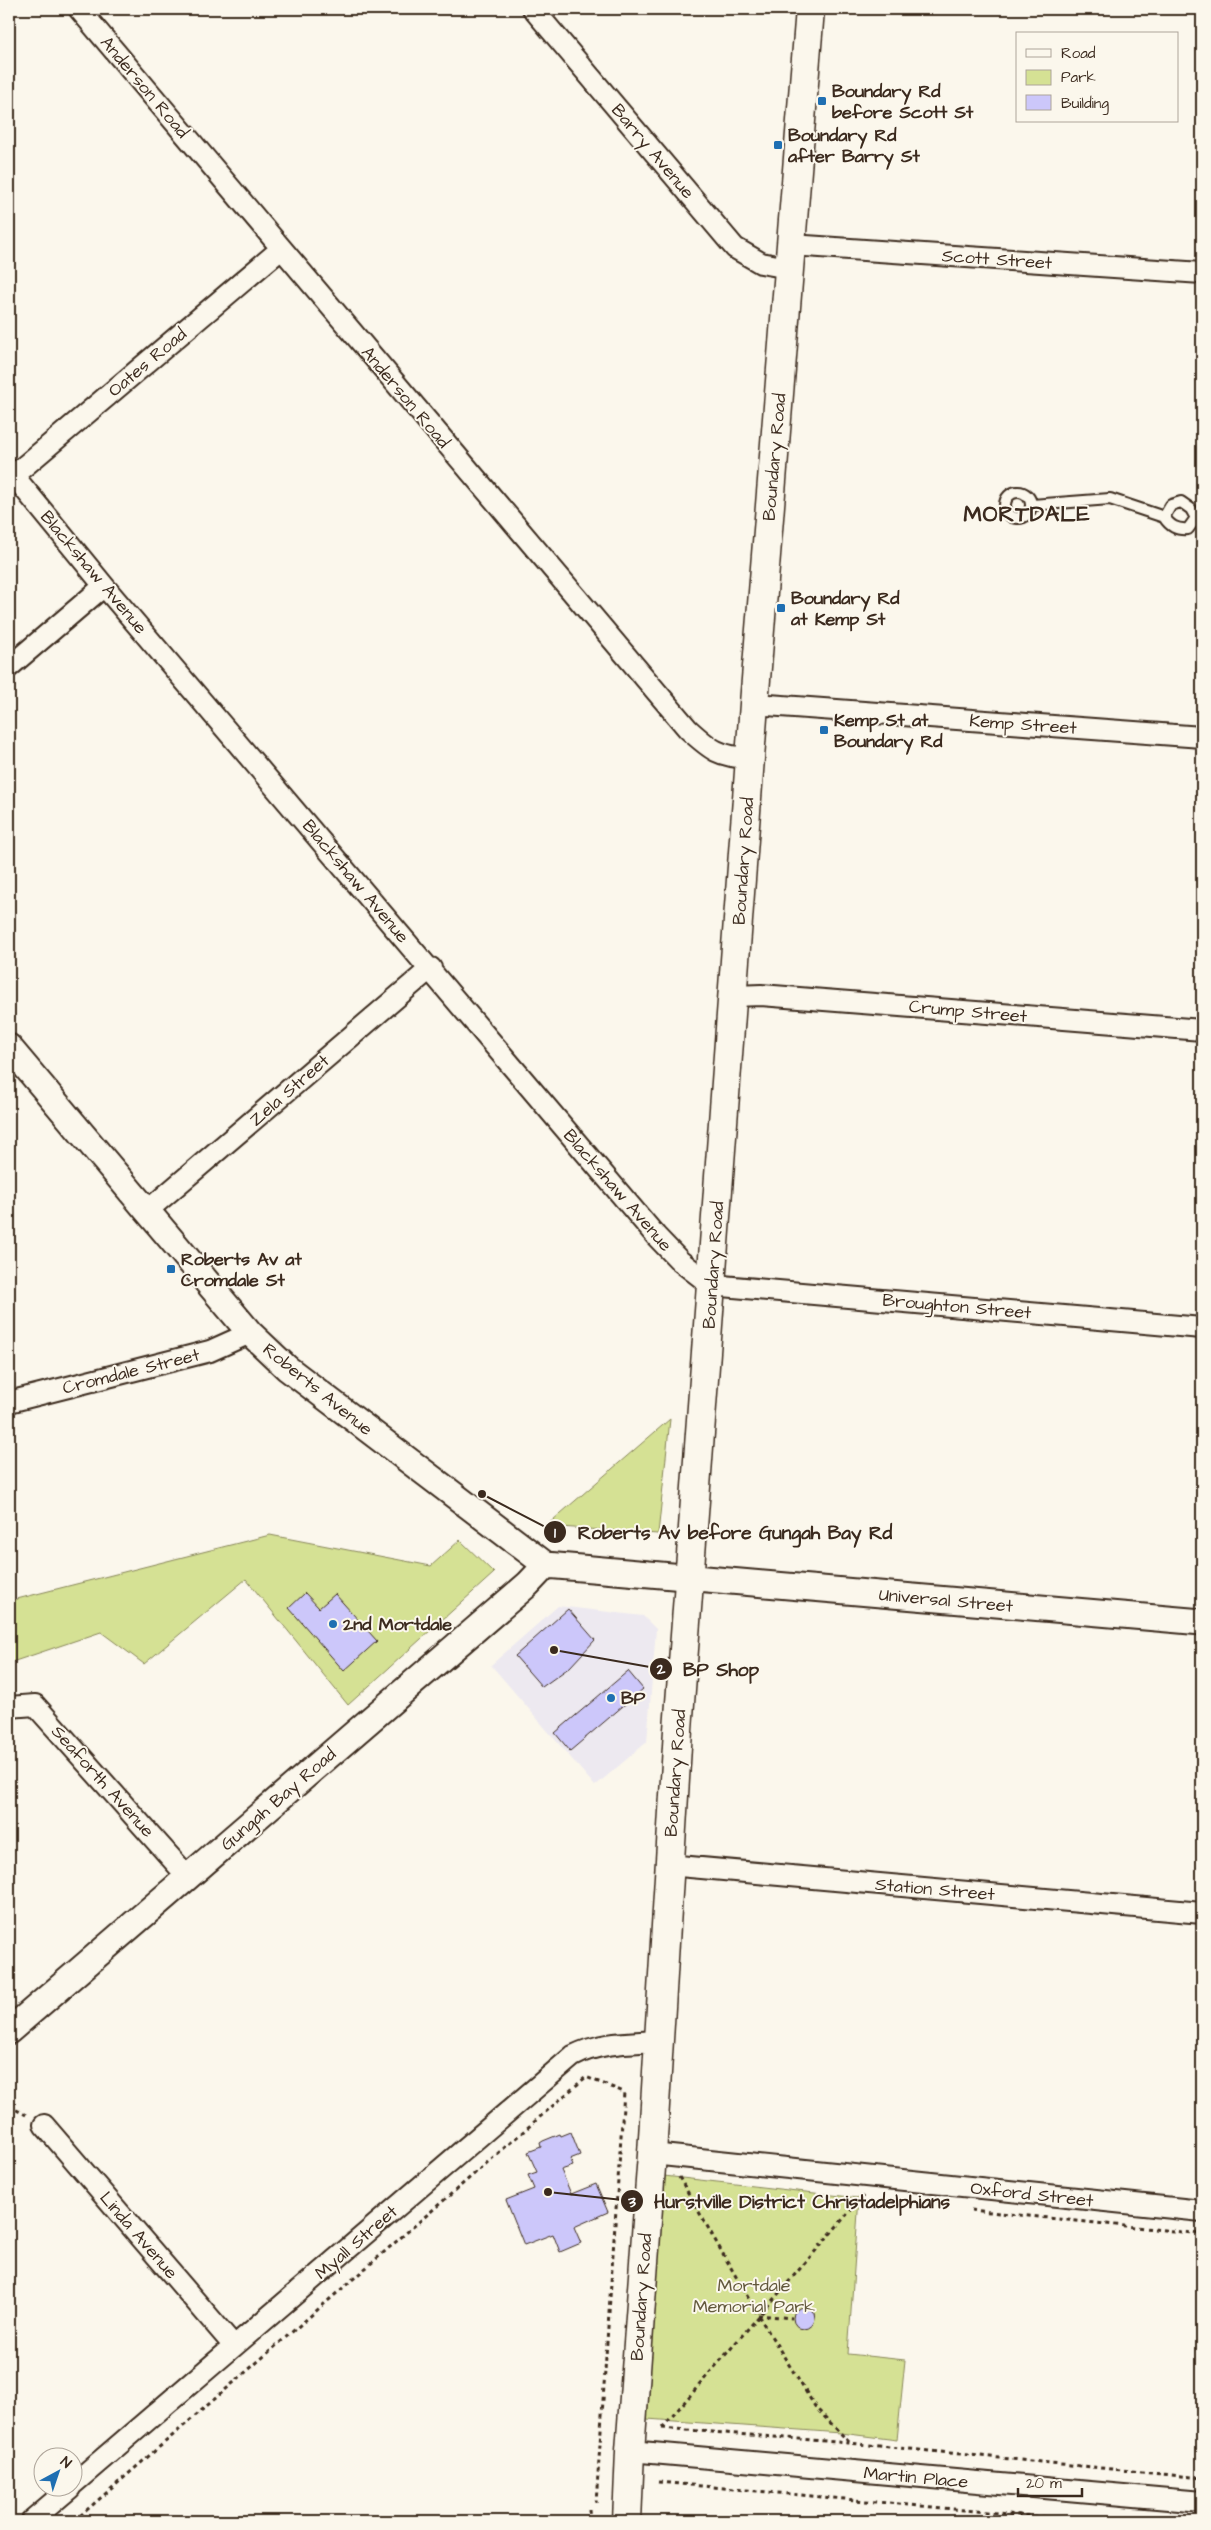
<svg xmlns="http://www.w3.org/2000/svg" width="1211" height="2530" viewBox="0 0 1211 2530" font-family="'Architects Daughter',sans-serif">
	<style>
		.built { fill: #ede9f0 }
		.green { fill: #d5e194; stroke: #888659 }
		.building { fill: #ccc7fa; stroke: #3b2a1e }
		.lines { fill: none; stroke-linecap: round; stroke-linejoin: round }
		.service-casing { stroke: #3b2a1e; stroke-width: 14 }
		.minor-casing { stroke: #3b2a1e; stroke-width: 24 }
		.tertiary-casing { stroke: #3b2a1e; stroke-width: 29 }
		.secondary-casing { stroke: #3b2a1e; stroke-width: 31 }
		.path { stroke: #3b2a1e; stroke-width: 3; stroke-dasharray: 4 4; stroke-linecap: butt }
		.service { stroke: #fbf7ec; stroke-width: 10 }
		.minor { stroke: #fbf7ec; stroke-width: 20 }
		.tertiary { stroke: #fbf7ec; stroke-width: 25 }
		.secondary { stroke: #fbf7ec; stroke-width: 28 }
		.poi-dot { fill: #1f6fb2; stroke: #fbf7ec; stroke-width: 2 }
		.labels { text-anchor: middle; stroke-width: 4; stroke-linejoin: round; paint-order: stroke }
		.street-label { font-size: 18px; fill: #3b2a1e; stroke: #fbf7ec }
		.poi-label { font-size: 18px; font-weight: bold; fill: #3b2a1e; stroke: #fbf7ec; text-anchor: start }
		.park-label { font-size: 18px; fill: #62583c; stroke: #fbf7ec }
		.district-label { font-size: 22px; font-weight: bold; letter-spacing: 1px; fill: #3b2a1e; stroke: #fbf7ec }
		.leader { fill: none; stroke: #3b2a1e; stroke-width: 2 }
		.callout-dot { fill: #3b2a1e; stroke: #fbf7ec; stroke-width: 2 }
		.mark-label { font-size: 15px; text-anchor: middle; font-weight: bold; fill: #fff }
		.callout-label { font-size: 19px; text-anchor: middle; font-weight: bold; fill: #3b2a1e; stroke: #fbf7ec; stroke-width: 4; stroke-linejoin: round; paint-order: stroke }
	</style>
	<rect width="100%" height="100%" fill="#fbf7ec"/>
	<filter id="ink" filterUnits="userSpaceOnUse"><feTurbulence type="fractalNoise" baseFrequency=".02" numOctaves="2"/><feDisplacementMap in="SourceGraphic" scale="10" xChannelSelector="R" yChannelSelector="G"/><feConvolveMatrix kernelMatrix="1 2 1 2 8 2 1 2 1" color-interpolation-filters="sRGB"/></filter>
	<g filter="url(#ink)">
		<path class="built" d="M558,1606l85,10 13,13 -9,113 -52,44 -104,-121z"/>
		<path class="green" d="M670,1419l-12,115 -112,-8z
			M270,1535l161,31 29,-26 34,33 -146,132 -102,-126 -102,85 -43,-32 -92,31v-62z
			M664,2176l195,22 -11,156 57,6 -8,80 -56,-7 -194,-14z"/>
		<path class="building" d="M305,1593l14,15 16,-14 42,47 -33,30 -55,-63z
			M568,1609l27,31 -25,27 -28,20 -27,-31z
			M628,1671l15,18 -73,62 -15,-18z
			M571,2132l9,23 -10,4 3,7 -12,4 10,24 25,-10 12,28 -34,15 7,16 -21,9 -7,-18 -29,11 -18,-45 28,-11 -6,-14 9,-3 -9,-20 13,-5 -1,-4 3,-2 17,-7 1,2z
			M793 2318a11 11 0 1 1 22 0a11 11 0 1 1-22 0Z"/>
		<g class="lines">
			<defs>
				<path id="service" d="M1005 505a13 13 0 1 1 26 0a13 13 0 1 1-26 0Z
					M1032,505l78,-6 54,18c6,9 12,13 24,12l8,-11 6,1
					M1164,517l7,-12 10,-3 10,7 5,9"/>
				<path id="minor" d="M79,9l609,720c23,21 31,28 63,29
					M533,9l202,239 26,15 28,5
					M791,245l411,28
					M9,470l95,116 552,650 24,25 31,24 491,43
					M14,475l267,-226
					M9,667l95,-81
					M754,704l448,33
					M734,996l27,-1 441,35
					M147,1211l284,-243
					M9,1402l201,-51 40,-18
					M9,1707l26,-2 153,172
					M668,1865l534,48
					M44,2125l190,221
					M652,2154l550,57
					M630,2451l572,51
					M72,2485l501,-429c27,-14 56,-13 86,-15
					M31,2521l39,-33"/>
				<path id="tertiary" d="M9,1047l241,286 37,35 259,197 656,57
					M9,2031l519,-447 18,-19"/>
				<path id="secondary" d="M627,2521l3,-70 22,-297 26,-424 76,-1026 56,-695"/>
			</defs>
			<use href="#service" class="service-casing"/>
			<use href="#minor" class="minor-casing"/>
			<use href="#tertiary" class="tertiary-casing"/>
			<use href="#secondary" class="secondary-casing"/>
			<path class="path" d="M9,2106l17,9
				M679,2177l79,138 58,93 33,34
				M971,2210l231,24
				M758,2315l34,3
				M662,2428l187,15 353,35
				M662,2428l201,-232
				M658,2482l427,39
				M589,2509l1,12
				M74,2521l512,-444 38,15 -28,411"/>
			<use href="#service" class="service"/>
			<use href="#minor" class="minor"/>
			<use href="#tertiary" class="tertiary"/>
			<use href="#secondary" class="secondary"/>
		</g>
	</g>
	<g class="poi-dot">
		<rect x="817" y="96" width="10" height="10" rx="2.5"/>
		<rect x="773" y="140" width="10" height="10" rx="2.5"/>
		<rect x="776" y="603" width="10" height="10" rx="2.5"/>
		<rect x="819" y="725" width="10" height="10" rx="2.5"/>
		<rect x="166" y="1264" width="10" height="10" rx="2.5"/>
		<circle cx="333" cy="1624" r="5"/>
		<circle cx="611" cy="1698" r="5"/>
	</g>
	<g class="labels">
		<g class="street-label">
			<text transform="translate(145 87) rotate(50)" y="6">Anderson Road</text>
			<text transform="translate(653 151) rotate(50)" y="6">Barry Avenue</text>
			<text transform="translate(997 259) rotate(4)" y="6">Scott Street</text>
			<text transform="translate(147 362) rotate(-40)" y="6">Oates Road</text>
			<text transform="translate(406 397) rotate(50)" y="6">Anderson Road</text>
			<text transform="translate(774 457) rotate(-85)" y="6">Boundary Road</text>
			<text transform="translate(94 572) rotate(50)" y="6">Blackshaw Avenue</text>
			<text transform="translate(1023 724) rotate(4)" y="6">Kemp Street</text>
			<text transform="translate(743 861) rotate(-86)" y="6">Boundary Road</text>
			<text transform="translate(356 881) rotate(50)" y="6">Blackshaw Avenue</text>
			<text transform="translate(968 1011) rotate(5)" y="6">Crump Street</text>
			<text transform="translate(289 1090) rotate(-41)" y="6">Zela Street</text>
			<text transform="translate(618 1190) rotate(49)" y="6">Blackshaw Avenue</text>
			<text transform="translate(713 1265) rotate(-86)" y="6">Boundary Road</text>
			<text transform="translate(957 1306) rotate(5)" y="6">Broughton Street</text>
			<text transform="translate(131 1371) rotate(-14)" y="6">Cromdale Street</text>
			<text transform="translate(318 1389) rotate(39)" y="6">Roberts Avenue</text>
			<text transform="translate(946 1600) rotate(5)" y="6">Universal Street</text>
			<text transform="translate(675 1773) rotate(-86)" y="6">Boundary Road</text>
			<text transform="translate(103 1781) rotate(48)" y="6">Seaforth Avenue</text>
			<text transform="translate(278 1799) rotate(-41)" y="6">Gungah Bay Road</text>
			<text transform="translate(935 1889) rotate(5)" y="6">Station Street</text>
			<text transform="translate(1032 2194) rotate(6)" y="6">Oxford Street</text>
			<text transform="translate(139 2235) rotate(49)" y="6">Linda Avenue</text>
			<text transform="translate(356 2242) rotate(-41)" y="6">Myall Street</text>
			<text transform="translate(641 2297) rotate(-86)" y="6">Boundary Road</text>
			<text transform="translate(916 2477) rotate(5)" y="6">Martin Place</text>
		</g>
		<g class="poi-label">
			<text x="832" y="97">Boundary Rd<tspan x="832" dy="21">before Scott St</tspan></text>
			<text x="788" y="141">Boundary Rd<tspan x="788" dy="21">after Barry St</tspan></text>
			<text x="791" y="604">Boundary Rd<tspan x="791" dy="21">at Kemp St</tspan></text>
			<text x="834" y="726">Kemp St at<tspan x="834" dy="21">Boundary Rd</tspan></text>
			<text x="181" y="1265">Roberts Av at<tspan x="181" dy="21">Cromdale St</tspan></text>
			<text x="343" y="1630">2nd Mortdale</text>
			<text x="621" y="1704">BP</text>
		</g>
		<g class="park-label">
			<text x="754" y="2291">Mortdale<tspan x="754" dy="21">Memorial Park</tspan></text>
		</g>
		<g class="district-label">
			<text x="1027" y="521">MORTDALE</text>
		</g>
	</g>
	<path class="leader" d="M482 1494L555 1532M554 1650L661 1669M548 2192L632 2201"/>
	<g class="callout-dot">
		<circle cx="482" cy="1494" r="5"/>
		<circle cx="554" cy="1650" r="5"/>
		<circle cx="548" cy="2192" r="5"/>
		<circle cx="555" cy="1532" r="12"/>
		<circle cx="661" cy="1669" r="12"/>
		<circle cx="632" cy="2201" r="12"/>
	</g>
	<g class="mark-label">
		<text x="555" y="1538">1</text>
		<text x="661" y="1674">2</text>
		<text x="632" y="2207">3</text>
	</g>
	<g class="callout-label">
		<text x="735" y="1539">Roberts Av before Gungah Bay Rd</text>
		<text x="721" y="1676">BP Shop</text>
		<text x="802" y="2208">Hurstville District Christadelphians</text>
	</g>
	<rect width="1211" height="2530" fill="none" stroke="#fbf7ec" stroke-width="30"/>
	<rect x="15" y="15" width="1181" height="2500" fill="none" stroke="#3b2a1e" stroke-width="2" filter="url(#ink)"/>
	<rect x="1016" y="32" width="162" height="90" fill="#fbf7ec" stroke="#aea59a"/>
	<rect x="1026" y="49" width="25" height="8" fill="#fbf7ec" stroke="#aea59a"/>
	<text x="1061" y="58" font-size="15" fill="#3b2a1e">Road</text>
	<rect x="1026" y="70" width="25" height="15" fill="#d5e194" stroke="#aea59a"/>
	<text x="1061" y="82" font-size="15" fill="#3b2a1e">Park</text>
	<rect x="1026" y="95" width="25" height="15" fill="#ccc7fa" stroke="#aea59a"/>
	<text x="1061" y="108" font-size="15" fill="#3b2a1e">Building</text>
	<g transform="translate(58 2472) rotate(40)"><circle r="24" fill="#fbf7ec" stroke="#aea59a"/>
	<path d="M0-4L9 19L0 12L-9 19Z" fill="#1f6fb2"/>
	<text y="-8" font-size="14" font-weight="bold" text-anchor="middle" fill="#3b2a1e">N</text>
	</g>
	<path d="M1018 2488v8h64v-8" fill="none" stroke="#3b2a1e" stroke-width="2.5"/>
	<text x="1026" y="2488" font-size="15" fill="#3b2a1e" stroke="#fbf7ec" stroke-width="4" paint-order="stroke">20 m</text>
</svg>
